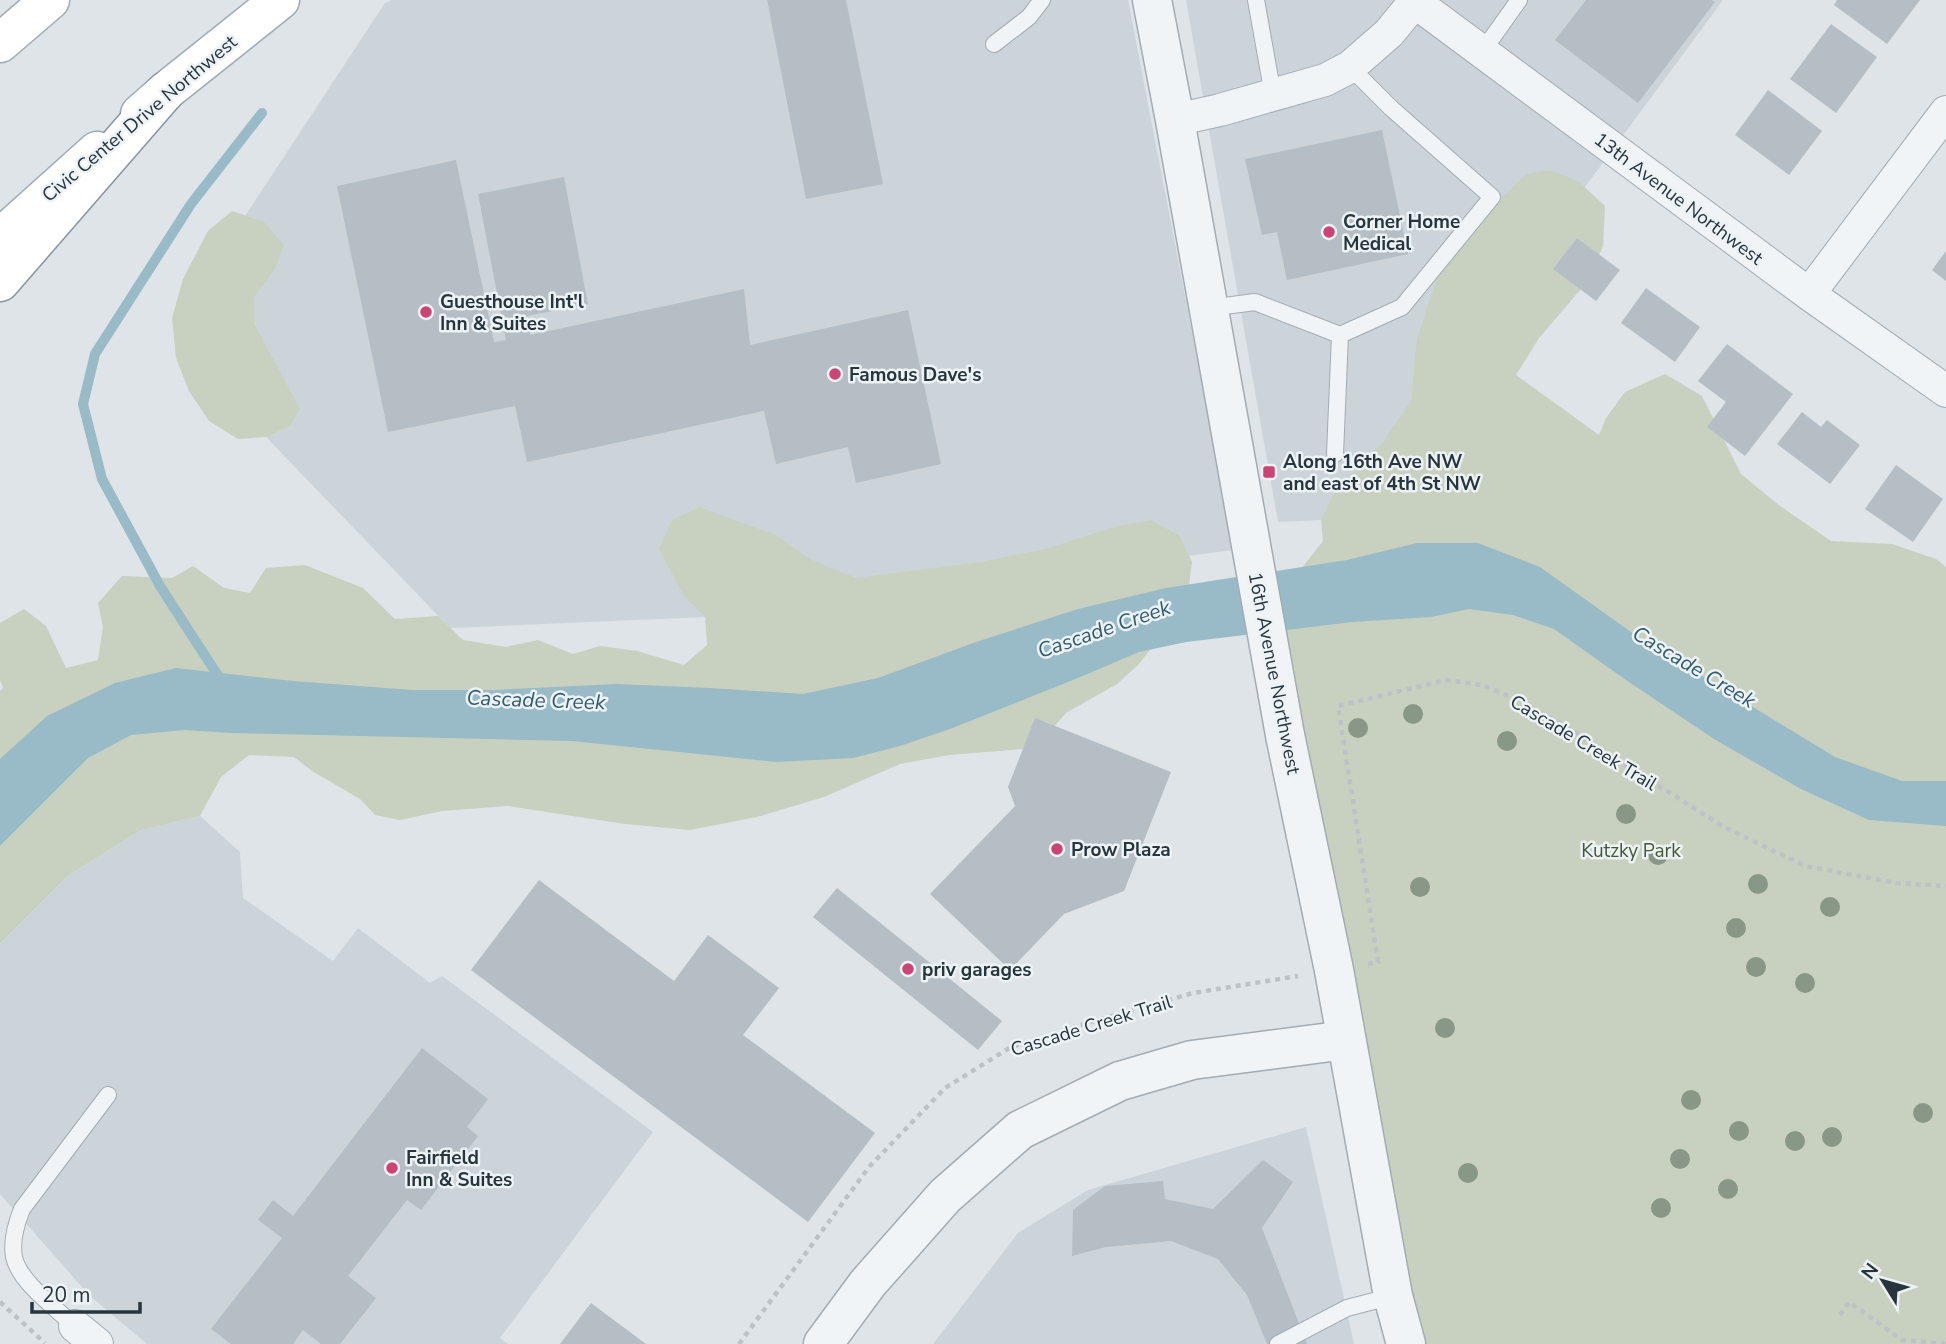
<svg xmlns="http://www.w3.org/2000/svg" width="1946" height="1344" viewBox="0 0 1946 1344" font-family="'Nunito Sans',sans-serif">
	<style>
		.built { fill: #ccd4d9 }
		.green { fill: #c8d1bf }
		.water { fill: #99bac7 }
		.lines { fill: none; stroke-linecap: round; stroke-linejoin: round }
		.stream { stroke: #99bac7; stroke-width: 10 }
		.building { fill: #b5bec4 }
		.service-casing { stroke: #a3acb2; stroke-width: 18 }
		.minor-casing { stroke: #a3acb2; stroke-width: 34 }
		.tertiary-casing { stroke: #a3acb2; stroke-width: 41 }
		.primary-casing { stroke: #9eabb3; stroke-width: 41 }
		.motorway-casing { stroke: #86959e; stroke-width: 41 }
		.path { stroke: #bcc2c6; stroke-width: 4.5; stroke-dasharray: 5 5; stroke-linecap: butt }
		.service { stroke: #f1f4f6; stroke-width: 16 }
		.minor { stroke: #f1f4f6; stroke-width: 32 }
		.tertiary { stroke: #f1f4f6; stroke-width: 38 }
		.primary { stroke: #fff; stroke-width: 38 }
		.motorway { stroke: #fff; stroke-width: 38 }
		.tree { fill: #899886 }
		.poi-dot { fill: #cc4376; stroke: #edf2f5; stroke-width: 2.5 }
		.labels { text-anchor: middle; stroke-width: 5; stroke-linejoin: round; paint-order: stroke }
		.street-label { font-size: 19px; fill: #27353e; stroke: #edf2f5 }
		.poi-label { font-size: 19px; font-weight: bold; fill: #27353e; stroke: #edf2f5; text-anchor: start }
		.park-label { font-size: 19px; fill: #445a35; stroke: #edf2f5 }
		.water-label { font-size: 21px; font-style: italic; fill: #325d71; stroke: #edf2f5 }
	</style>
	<rect width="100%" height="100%" fill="#dee4e8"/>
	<path class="built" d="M392,0h736l106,550 -529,67 -255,11 -184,-191 -21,-221 140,-213z
		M1186,0h537l-138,187 -264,333 -43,2z
		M200,816l40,36 3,46 90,63 25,-33 72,55 12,-7 211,156 -153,206 8,6h-361l-58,-49 -89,-101v-250l69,-69 72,-45z
		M1306,1127l48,217h-421l85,-111 70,-43z"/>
	<path class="green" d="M1550,170l28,11 27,25 -2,40 -16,36 -48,56 -23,37 83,60 7,-17 19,-26 40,-18 37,22 39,78 39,32 51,35 61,3 44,15 10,8v777h-540l-142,-728 59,-75 -2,-21 16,-32 45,-45 29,-42 6,-62 22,-67 52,-65 36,-33z
		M232,211l32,11 20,23 -9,24 -21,28 1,28 45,84 -11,17 -23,11 -28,2 -29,-18 -20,-30 -13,-33 -4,-40 11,-39 25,-48z
		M699,507l77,28 34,24 46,19 125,-16 64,-13 73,-23 33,-6 29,16 12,26 -5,40 -48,62 -22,20 -51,29 -31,35 -86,7 -49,9 -76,33 -67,20 -67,13 -65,-6 -117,-18 -66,5 -42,9 -25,-5 -15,-16 -48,-28 -18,-14 -45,-2 -28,22 -21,39 -59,14 -72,45 -69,69v-253l3,-3 -3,-8v-57l24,-14 22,17 20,42 32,-8 5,-33 -5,-24 24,-27 50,2 21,-12 31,22 26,5 16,-25 39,-3 58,23 32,31 43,-3 25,24 43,7 32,-7 35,14 27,-8 37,5 47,14 23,-20 -2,-28 -21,-21 -25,-47 13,-29z"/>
	<path class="water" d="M1417,543h61l62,24 98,70 197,120 67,24h44v45l-77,-6 -68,-31 -87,-50 -88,-59 -72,-51 -41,-14 -44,-6 -38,8 -79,5 -166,20 -47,10 -61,26 -128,51 -50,17 -47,12 -77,4 -204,-21 -341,-8 -46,-3 -54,5 -43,23 -88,88v-87l47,-43 68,-33 61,-15 117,13 120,9h81l123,-6 93,4 93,6 75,-16 98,-36 102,-33 88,-21 181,-28z"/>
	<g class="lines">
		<path class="stream" d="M222,682l-62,-96 -58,-107 -19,-75 12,-50 96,-150 71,-91"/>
	</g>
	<path class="building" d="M767,0h79l37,184 -77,15z
		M1586,0h126l3,2 -77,101 -83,-63z
		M1837,0h83l-33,44 -53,-39z
		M1831,24l46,33 -41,56 -46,-34z
		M1768,90l54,41 -33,44 -54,-40z
		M1382,130l26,124 -121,26 -10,-48 -15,3 -17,-76z
		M456,160l38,182 12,-2 -28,-146 86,-17 24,127 -61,12 3,19 214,-46 6,56 158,-35 33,154 -85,19 -8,-36 -72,17 -12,-53 -237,51 -12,-56 -127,26 -51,-246z
		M1577,238l43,32 -24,31 -43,-32z
		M1946,251v30l-14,-11z
		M1646,288l54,39 -25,35 -54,-39z
		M1727,344l66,50 -48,62 -38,-29 19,-25 -28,-21z
		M1802,412l19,15 6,-7 33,25 -30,39 -53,-40z
		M1896,465l47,34 -30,43 -48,-33z
		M1035,718l136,54 -47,119 -60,23 -54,56 -80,-76 85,-88 -7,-19z
		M539,880l135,101 34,-46 71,53 -36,47 132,98 -67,89 -337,-252z
		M837,888l165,133 -24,29 -165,-133z
		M422,1048l66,51 -21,28 11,9 -57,74 -14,-10 -59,76 28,22 -36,46h-19l-18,-14 -10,14h-62l-20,-15 71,-91 -24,-18 15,-20 20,16z
		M1263,1160l30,22 -31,46 45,116h-40l-20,-49 -29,-36 -47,-18 -65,6 -34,9 1,-46 32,-24 58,-5 2,18 48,10z
		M591,1303l55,41h-86z"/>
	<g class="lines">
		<defs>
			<path id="service" d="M1256,0l17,95
				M994,44l35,-27 13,-17
				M1482,52l37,-52
				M1209,308l46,-6 85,33 -5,119
				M1340,335l62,-28 90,-110 -101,-89 -41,-41
				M75,1326c-18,-17 -56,-44 -61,-69 -3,-16 2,-33 8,-48l86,-114
				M1278,1344l69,-36 46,-12"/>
			<path id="minor" d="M1415,2l394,292 137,97
				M1175,120l45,-10 105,-30 25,-13 39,-34 27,-33
				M1809,294l137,-182
				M75,1326l22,18"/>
			<path id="tertiary" d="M1152,0l23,120 110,615 49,235 59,326 13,48
				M823,1344l45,-61 77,-87 75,-66 100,-49 72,-21 154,-20"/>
			<path id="primary" d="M0,43l50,-43
				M140,114l26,-23 114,-91
				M0,238l97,-87"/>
			<path id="motorway" d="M0,282l166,-191"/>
		</defs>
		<use href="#service" class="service-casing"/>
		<use href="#minor" class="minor-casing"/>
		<use href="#tertiary" class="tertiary-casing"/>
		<use href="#primary" class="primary-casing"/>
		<use href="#motorway" class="motorway-casing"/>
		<path class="path" d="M1368,964l10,-2 -40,-256 108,-26 36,5 38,16 45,25 55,36 104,65 81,39 91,17 50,3
			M0,1302l45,41
			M1840,1315l9,-13 53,38 44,4
			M739,1344l130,-177 76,-79 66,-41 83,-26 99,-28 105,-17"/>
		<use href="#service" class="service"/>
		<use href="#minor" class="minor"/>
		<use href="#tertiary" class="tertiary"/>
		<use href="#primary" class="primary"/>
		<use href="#motorway" class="motorway"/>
	</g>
	<g class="tree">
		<circle cx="1413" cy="714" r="10"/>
		<circle cx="1358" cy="728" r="10"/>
		<circle cx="1507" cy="741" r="10"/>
		<circle cx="1626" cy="814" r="10"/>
		<circle cx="1658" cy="855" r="10"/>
		<circle cx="1758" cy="884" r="10"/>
		<circle cx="1420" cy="887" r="10"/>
		<circle cx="1830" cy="907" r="10"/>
		<circle cx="1736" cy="928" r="10"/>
		<circle cx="1756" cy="967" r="10"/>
		<circle cx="1805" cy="983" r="10"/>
		<circle cx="1445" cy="1028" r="10"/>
		<circle cx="1691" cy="1100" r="10"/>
		<circle cx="1923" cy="1113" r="10"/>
		<circle cx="1739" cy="1131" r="10"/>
		<circle cx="1832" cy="1137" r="10"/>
		<circle cx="1795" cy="1141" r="10"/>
		<circle cx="1680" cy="1159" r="10"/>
		<circle cx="1468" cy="1173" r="10"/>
		<circle cx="1728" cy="1189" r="10"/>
		<circle cx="1661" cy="1208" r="10"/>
	</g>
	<g class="poi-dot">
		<circle cx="1329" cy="232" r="7"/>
		<circle cx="426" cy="312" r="7"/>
		<circle cx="835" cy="374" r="7"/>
		<rect x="1262" y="465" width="14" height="14" rx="3.5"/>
		<circle cx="1057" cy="849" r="7"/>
		<circle cx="908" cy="969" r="7"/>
		<circle cx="392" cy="1168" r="7"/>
	</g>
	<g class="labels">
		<g class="street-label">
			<text transform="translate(139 118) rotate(-40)" y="7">Civic Center Drive Northwest</text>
			<text transform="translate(1679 198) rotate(37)" y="7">13th Avenue Northwest</text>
			<text transform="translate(1275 673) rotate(79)" y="7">16th Avenue Northwest</text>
			<text transform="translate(1584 742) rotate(31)" y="7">Cascade Creek Trail</text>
			<text transform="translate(1091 1025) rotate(-17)" y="7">Cascade Creek Trail</text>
		</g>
		<g class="poi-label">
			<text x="1343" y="228">Corner Home<tspan x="1343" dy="22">Medical</tspan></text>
			<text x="440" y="308">Guesthouse Int'l<tspan x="440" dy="22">Inn &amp; Suites</tspan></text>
			<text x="849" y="381">Famous Dave's</text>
			<text x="1283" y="468">Along 16th Ave NW<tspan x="1283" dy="22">and east of 4th St NW</tspan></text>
			<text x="1071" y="856">Prow Plaza</text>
			<text x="922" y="976">priv garages</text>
			<text x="406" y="1164">Fairfield<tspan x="406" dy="22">Inn &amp; Suites</tspan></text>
		</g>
		<g class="park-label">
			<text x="1631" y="857">Kutzky Park</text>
		</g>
		<g class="water-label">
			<text transform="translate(1104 629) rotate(-19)" y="7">Cascade Creek</text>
			<text transform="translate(1694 667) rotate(31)" y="7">Cascade Creek</text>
			<text transform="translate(536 700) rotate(2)" y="7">Cascade Creek</text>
		</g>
	</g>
	<g transform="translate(1883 1281) rotate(307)" stroke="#edf2f5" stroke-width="5" paint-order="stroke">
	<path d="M0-5L12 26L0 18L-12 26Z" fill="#27353e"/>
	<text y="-10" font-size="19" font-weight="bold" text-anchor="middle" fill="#27353e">N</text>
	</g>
	<path d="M32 1302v10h108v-10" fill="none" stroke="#27353e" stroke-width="3.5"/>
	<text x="42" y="1302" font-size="21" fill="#27353e" stroke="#edf2f5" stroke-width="5" paint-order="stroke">20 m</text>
</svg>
